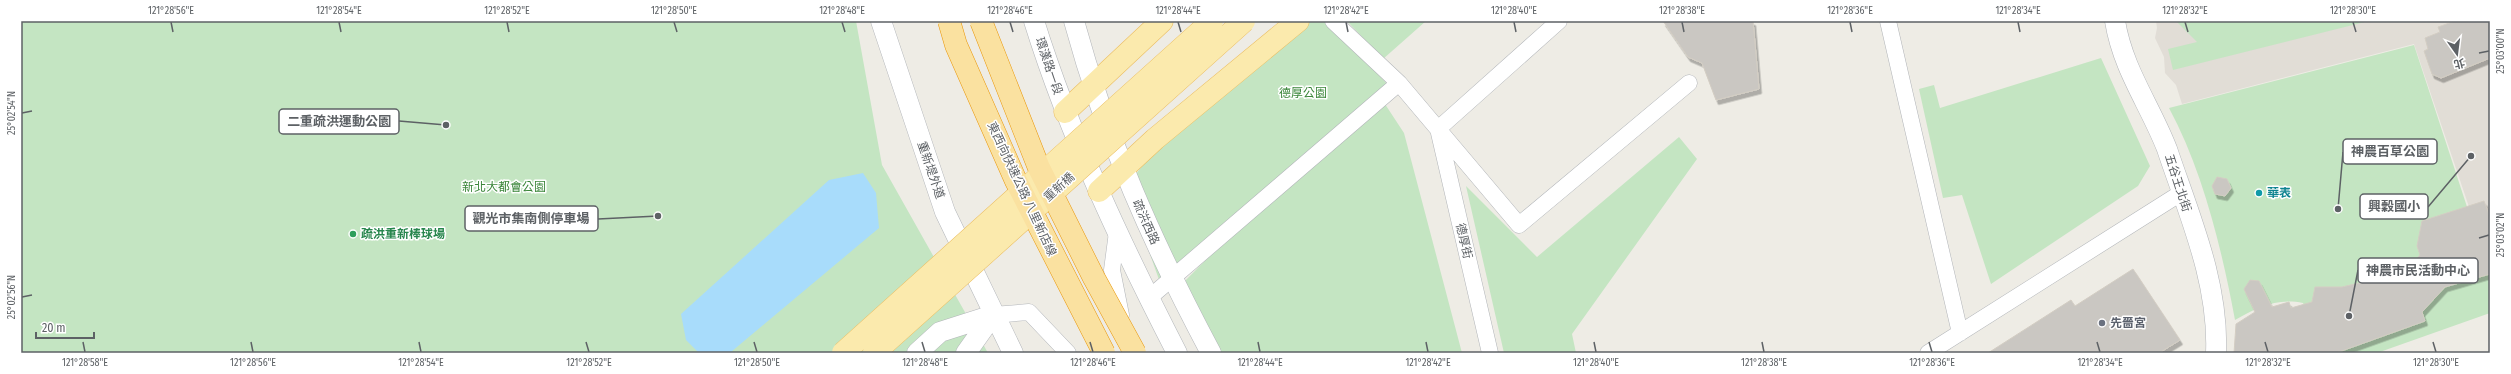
<svg xmlns="http://www.w3.org/2000/svg" width="2511" height="374" viewBox="0 0 2511 374" font-family="'Fira Sans Condensed','Noto Sans TC',sans-serif">
	<style>
		.education { fill: #e1ddd6 }
		.green { fill: #c4e5c2 }
		.water { fill: #a8dcfb }
		.building { fill: #cac7c2; stroke: #d3cdc3; filter: url(#shadow) }
		.lines { fill: none; stroke-linecap: round; stroke-linejoin: round }
		.minor-casing { stroke: #b2b5b9; stroke-width: 17 }
		.tertiary-casing { stroke: #b2b5b9; stroke-width: 21 }
		.primary-casing { stroke: #ebbd61; stroke-width: 23 }
		.minor { stroke: #fff; stroke-width: 16 }
		.tertiary { stroke: #fff; stroke-width: 20 }
		.primary { stroke: #fbeaad; stroke-width: 22 }
		.primary-bridge-casing { stroke: #ebbd61; stroke-width: 23; stroke-linecap: butt }
		.trunk-bridge-casing { stroke: #e9970a; stroke-width: 23; stroke-linecap: butt }
		.primary-bridge { stroke: #fbeaad; stroke-width: 22 }
		.trunk-bridge { stroke: #fae1a0; stroke-width: 22 }
		.ticks { fill: none; stroke: #5d6165; stroke-width: 1.5 }
		.culture-dot { fill: #0f9aa8; stroke: #fff; stroke-width: 1.5 }
		.leisure-dot { fill: #2e9e5b; stroke: #fff; stroke-width: 1.5 }
		.worship-dot { fill: #6b7280; stroke: #fff; stroke-width: 1.5 }
		.labels { text-anchor: middle; stroke-width: 3; stroke-linejoin: round; paint-order: stroke }
		.street-label { font-size: 12px; fill: #5d6165; stroke: #fff }
		.park-label { font-size: 12px; fill: #3b863a; stroke: #fff }
		.culture-label { font-size: 12px; font-weight: bold; fill: #0d838f; stroke: #fff; text-anchor: start }
		.leisure-label { font-size: 12px; font-weight: bold; fill: #27864d; stroke: #fff; text-anchor: start }
		.worship-label { font-size: 12px; font-weight: bold; fill: #5b616d; stroke: #fff; text-anchor: start }
		.leader { fill: none; stroke: #5d6165; stroke-width: 1.5 }
		.callout-dot { fill: #5d6165; stroke: #fff; stroke-width: 1.5 }
		.callout { fill: #fff; stroke: #5d6165; stroke-width: 1.5 }
		.callout-label { font-size: 13px; text-anchor: middle; font-weight: bold; fill: #5d6165 }
		.neatline { fill: none; stroke: #5d6165; stroke-width: 1.5 }
		.ticks-label { font-size: 10px; text-anchor: middle; fill: #5d6165 }
	</style>
	<defs>
		<filter id="shadow"><feDropShadow dx="2.5" dy="4.5" stdDeviation="0" flood-color="#0004"/></filter>
	</defs>
	<rect width="100%" height="100%" fill="#eeece5"/>
	<path class="education" d="M2156,21h334v248l-76,-225 -232,60 -6,-19 -11,-12 -1,-16 -9,-19 2,-10z"/>
	<path class="green" d="M21,21h835l26,144 106,188h-967z
		M1303,21h24l65,68 -11,9 23,35 58,220h-246l-35,-68 91,-92 -110,95 -36,-101 19,-25z
		M1347,21h79l-43,38z
		M2176,21h193l-196,49 -5,-21 29,-7z
		M2414,45l76,232v36l-113,40h-52l-22,-50c-26,-5 -45,4 -68,17 -13,-70 -32,-149 -66,-212z
		M2101,58l49,108 -12,20 -147,98 -29,-89 -19,3 -24,-109 15,-4 6,23z
		M1679,137l18,22 -125,175 4,19h-72l-38,-167 71,71z"/>
	<path class="water" d="M863,173l13,20 3,35 -148,124 -32,1 -13,-13 -5,-26 148,-134z"/>
	<path class="building" d="M1663,21h90l6,68 -43,11 -14,-37 -14,-6z
		M2455,21h35v37l-49,20 -9,-4 -8,-23 4,-2 -3,-11 15,-6 -2,-5z
		M2217,177l10,2 4,9 -6,8 -10,-2 -3,-8z
		M2484,201l6,16v57l-45,13 -23,25 3,9 -89,32h-102l2,-29 19,-12 -11,-23 6,-9 9,1 13,26 17,-5 2,6 21,-6 3,-15h27l34,-8 22,-11 5,4 17,-17 -3,-9 5,-25z
		M2133,269l47,71 -21,13h-171l83,-53 4,6z"/>
	<g class="lines">
		<defs>
			<path id="minor" d="M1333,21l66,62 120,142 170,-142
				M1888,21l72,312
				M1438,129l121,-108
				M1439,133l51,220
				M1117,232l-5,38 9,45
				M1149,298l250,-215
				M993,315l36,-3 39,41
				M1928,353l253,-160"/>
			<path id="tertiary" d="M881,21l64,191 68,141
				M1034,21c36,115 88,225 143,332
				M1074,21c32,118 80,225 137,332
				M2115,21c8,49 35,84 52,128 22,66 52,133 49,204
				M917,353l23,-21 53,-17
				M966,353l27,-38"/>
			<path id="primary" d="M1065,112l97,-91
				M1099,191l56,-52 143,-118"/>
		</defs>
		<use href="#minor" class="minor-casing"/>
		<use href="#tertiary" class="tertiary-casing"/>
		<use href="#primary" class="primary-casing"/>
		<use href="#minor" class="minor"/>
		<use href="#tertiary" class="tertiary"/>
		<use href="#primary" class="primary"/>
		<defs>
			<path id="primary-bridge" d="M843,353l369,-332
				M874,353l370,-332"/>
			<path id="trunk-bridge" d="M949,21l7,24 60,136 88,172
				M981,21l58,147 55,110 41,75"/>
		</defs>
		<use href="#primary-bridge" class="primary-bridge-casing"/>
		<use href="#trunk-bridge" class="trunk-bridge-casing"/>
		<use href="#primary-bridge" class="primary-bridge"/>
		<use href="#trunk-bridge" class="trunk-bridge"/>
	</g>
	<path class="ticks" d="M171,22l2,10M339,22l2,10M507,22l2,10M674,22l3,10M842,22l3,10M1010,22l3,10M1178,22l3,10M1346,22l2,10M1514,22l2,10M1682,22l2,10M1850,22l2,10M2018,22l2,10M2185,22l3,10M2353,22l3,10M2479,53l10,-2M22,113l10,-2M2479,238l10,-3M22,297l10,-2M83,342l2,10M251,342l2,10M419,342l2,10M586,342l3,10M754,342l3,10M922,342l3,10M1090,342l3,10M1258,342l2,10M1426,342l2,10M1594,342l2,10M1762,342l2,10M1929,342l3,10M2097,342l3,10M2265,342l3,10M2433,342l3,10"/>
	<circle class="culture-dot" cx="2259" cy="193" r="4"/>
	<circle class="leisure-dot" cx="353" cy="234" r="4"/>
	<circle class="worship-dot" cx="2102" cy="323" r="4"/>
	<g class="labels">
		<g class="street-label">
			<text transform="translate(1049 66) rotate(71)" y="4">環漢路一段</text>
			<text transform="translate(931 170) rotate(71)" y="4">重新堤外道</text>
			<text transform="translate(2178 183) rotate(72)" y="4">五谷王北街</text>
			<text transform="translate(1059 187) rotate(-42)" y="4">重新橋</text>
			<text transform="translate(1022 189) rotate(65)" y="4">東西向快速公路 八里新店線</text>
			<text transform="translate(1146 222) rotate(66)" y="4">疏洪西路</text>
			<text transform="translate(1464 241) rotate(77)" y="4">德厚街</text>
		</g>
		<g class="park-label">
			<text x="1303" y="97">德厚公園</text>
			<text x="504" y="191">新北大都會公園</text>
		</g>
		<g class="culture-label">
			<text x="2267" y="197">華表</text>
		</g>
		<g class="leisure-label">
			<text x="361" y="238">疏洪重新棒球場</text>
		</g>
		<g class="worship-label">
			<text x="2110" y="327">先嗇宮</text>
		</g>
	</g>
	<path class="leader" d="M446 125L399 121M2338 209L2343 152M2471 156L2428 207M658 216L598 219M2349 316L2358 270"/>
	<g class="callout-dot">
		<circle cx="446" cy="125" r="4"/>
		<circle cx="2338" cy="209" r="4"/>
		<circle cx="2471" cy="156" r="4"/>
		<circle cx="658" cy="216" r="4"/>
		<circle cx="2349" cy="316" r="4"/>
	</g>
	<g class="callout">
		<rect x="279" y="109" width="120" height="25" rx="4"/>
		<rect x="2343" y="139" width="94" height="25" rx="4"/>
		<rect x="2360" y="194" width="68" height="25" rx="4"/>
		<rect x="465" y="206" width="133" height="25" rx="4"/>
		<rect x="2358" y="258" width="120" height="25" rx="4"/>
	</g>
	<g class="callout-label">
		<text x="339" y="126">二重疏洪運動公園</text>
		<text x="2390" y="156">神農百草公園</text>
		<text x="2394" y="211">興穀國小</text>
		<text x="531" y="223">觀光市集南側停車場</text>
		<text x="2418" y="275">神農市民活動中心</text>
	</g>
	<rect width="2511" height="374" fill="none" stroke="#ffffff" stroke-width="44"/>
	<g transform="translate(2457 54) rotate(166)" stroke="#ffffff" stroke-width="3" paint-order="stroke">
	<path d="M0-3L7 15L0 10L-7 15Z" fill="#5d6165"/>
	<text y="-6" font-size="11" font-weight="bold" text-anchor="middle" fill="#5d6165">北</text>
	</g>
	<path d="M36 332v6h58v-6" fill="none" stroke="#5d6165" stroke-width="2"/>
	<text x="42" y="332" font-size="12" fill="#5d6165" stroke="#ffffff" stroke-width="3" paint-order="stroke">20 m</text>
	<rect x="22" y="22" width="2467" height="330" class="neatline"/>
	<g class="ticks-label">
		<text x="171" y="14">121°28'56"E</text>
		<text x="339" y="14">121°28'54"E</text>
		<text x="507" y="14">121°28'52"E</text>
		<text x="674" y="14">121°28'50"E</text>
		<text x="842" y="14">121°28'48"E</text>
		<text x="1010" y="14">121°28'46"E</text>
		<text x="1178" y="14">121°28'44"E</text>
		<text x="1346" y="14">121°28'42"E</text>
		<text x="1514" y="14">121°28'40"E</text>
		<text x="1682" y="14">121°28'38"E</text>
		<text x="1850" y="14">121°28'36"E</text>
		<text x="2018" y="14">121°28'34"E</text>
		<text x="2185" y="14">121°28'32"E</text>
		<text x="2353" y="14">121°28'30"E</text>
		<text transform="translate(2500 51) rotate(-90)" y="4">25°03'00"N</text>
		<text transform="translate(11 113) rotate(-90)" y="4">25°02'54"N</text>
		<text transform="translate(2500 235) rotate(-90)" y="4">25°03'02"N</text>
		<text transform="translate(11 297) rotate(-90)" y="4">25°02'56"N</text>
		<text x="85" y="366">121°28'58"E</text>
		<text x="253" y="366">121°28'56"E</text>
		<text x="421" y="366">121°28'54"E</text>
		<text x="589" y="366">121°28'52"E</text>
		<text x="757" y="366">121°28'50"E</text>
		<text x="925" y="366">121°28'48"E</text>
		<text x="1093" y="366">121°28'46"E</text>
		<text x="1260" y="366">121°28'44"E</text>
		<text x="1428" y="366">121°28'42"E</text>
		<text x="1596" y="366">121°28'40"E</text>
		<text x="1764" y="366">121°28'38"E</text>
		<text x="1932" y="366">121°28'36"E</text>
		<text x="2100" y="366">121°28'34"E</text>
		<text x="2268" y="366">121°28'32"E</text>
		<text x="2436" y="366">121°28'30"E</text>
	</g>
</svg>
